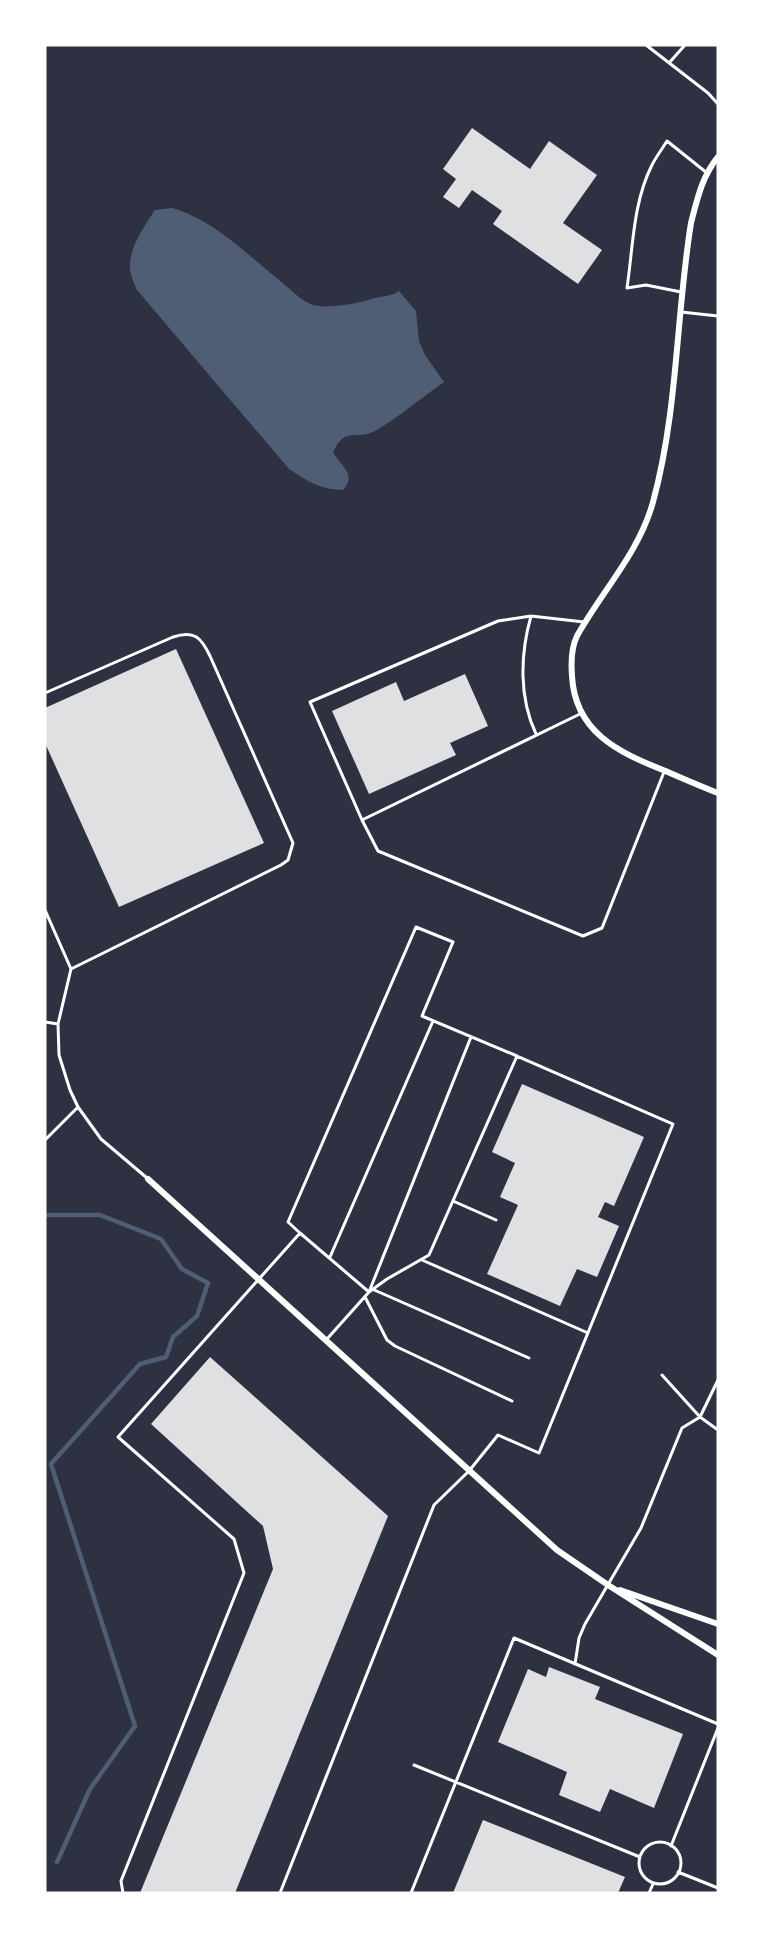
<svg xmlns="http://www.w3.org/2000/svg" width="763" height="1938" viewBox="0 0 763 1938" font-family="'Archivo Narrow',sans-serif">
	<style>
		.water { fill: #4f5d75 }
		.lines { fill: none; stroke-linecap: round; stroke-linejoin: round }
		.stream { stroke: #4f5d75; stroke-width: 4.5 }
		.building { fill: #e0e0e3 }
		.service { stroke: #fff; stroke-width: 3 }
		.minor { stroke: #fff; stroke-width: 6 }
	</style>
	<rect width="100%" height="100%" fill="#2d3142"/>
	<path class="water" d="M172,208c40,11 75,46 107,72 10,8 22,21 34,25 13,4 43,-1 55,-5 11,-4 23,-3 31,-9l17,20 3,30 6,14 19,27c-22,15 -46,36 -69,49 -20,10 -29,-6 -42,21 7,14 25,22 10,38 -22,0 -36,-9 -54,-21l-152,-179c-3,-7 -7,-15 -7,-23 -1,-19 15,-42 25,-57z"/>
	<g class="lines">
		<path class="stream" d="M45,1215h55l61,24 21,30 26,14 -11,33 -24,21 -7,20 -26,7 -89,100 84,262 -45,63 -33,73"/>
	</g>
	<path class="building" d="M472,128l58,41 19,-28 48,34 -34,48 39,27 -24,34 -85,-60 9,-13 -30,-21 -13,18 -16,-11 13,-18 -13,-10z
		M176,649l88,194 -145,64 -74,-164v-35z
		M465,674l23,52 -38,17 6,12 -87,39 -37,-83 64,-29 8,19z
		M522,1084l122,53 -30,69 -9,-4 -7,15 21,9 -22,51 -20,-8 -17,37 -73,-32 31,-69 -18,-8 15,-34 -23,-11z
		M210,1357l178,159 -153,377h-95l133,-324 -10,-43 -112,-102z
		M549,1667l51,20 -5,12 88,35 -29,74 -44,-19 -10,23 -41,-17 8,-23 -69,-30 30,-73 18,8z
		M483,1820l142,57 -7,16h-165z"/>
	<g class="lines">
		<path class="service" d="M646,45l62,48 10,11
			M669,63l16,-18
			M681,292l-35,-7 -19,3c6,-40 6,-86 25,-123 4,-8 10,-16 15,-24l40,32
			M681,312l37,4
			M531,616c-11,39 -12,82 5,118
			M45,693l128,-56c21,-7 28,0 37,19l83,187 -5,17 -7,5 -210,104
			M582,713l-220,107 -52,-118 188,-81 33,-5 53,6
			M362,820l16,31 205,85 19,-8 62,-156
			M45,910l26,59 -13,55 1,31 11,35 8,17 23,32 46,39
			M45,1022l13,2
			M45,1140l33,-33
			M453,1201l43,19
			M300,1233l-12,-11 128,-295 37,15 -31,74 95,40
			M330,1257l103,-236
			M422,1260l166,73
			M372,1289l157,69
			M365,1297l22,43 8,6 117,55
			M662,1375l38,42 18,-37
			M575,1664l4,-26 6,-14 56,-96 41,-100 18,-11 18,13
			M414,1765l226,92
			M639 1863a21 21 0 1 1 42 0a21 21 0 1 1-42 0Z
			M671,1846l47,-118
			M678,1872l40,16
			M123,1893l-2,-12 123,-308 -10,-34 -116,-102 182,-204 69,59 102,-255
			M280,1893l154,-388 35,-34 29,-36 41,18 134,-329 -156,-68 -88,199 -42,24 -18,13 -42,47
			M411,1893l103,-255 204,86
			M649,1893l4,-9"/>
		<path class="minor" d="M718,157c-16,19 -21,43 -27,66 -15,92 -13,188 -38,279 -14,51 -51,89 -76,134 -6,12 -6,27 -5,40 3,56 46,76 91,94 19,8 37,16 55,23
			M148,1179l409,371 51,35 110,70
			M620,1590l98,34"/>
	</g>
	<rect width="763" height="1938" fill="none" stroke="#ffffff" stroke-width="93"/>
</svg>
